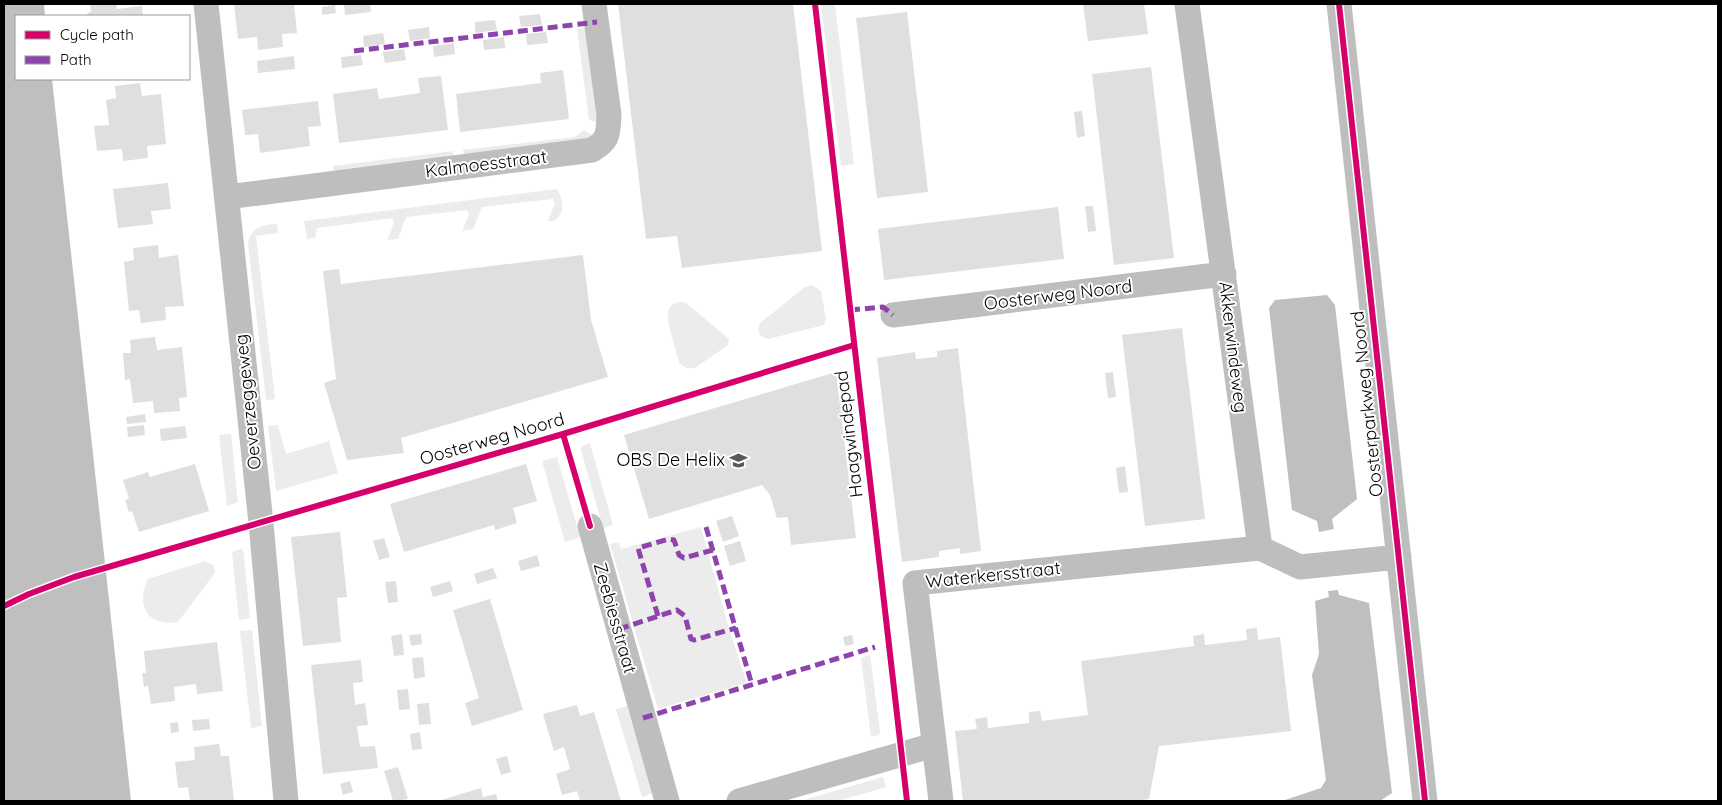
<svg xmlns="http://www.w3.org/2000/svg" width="1722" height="805" viewBox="0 0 1722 805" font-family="Quicksand,sans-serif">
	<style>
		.green { fill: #ececec }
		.water { fill: #bfbfbf }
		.building { fill: #dfdfdf }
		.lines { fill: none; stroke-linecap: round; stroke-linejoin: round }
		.minor { stroke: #bebebe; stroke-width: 25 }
		.quiet { stroke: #8e44ad; stroke-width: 5; stroke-dasharray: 10 5; stroke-linecap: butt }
		.cycleway-casing { stroke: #fff; stroke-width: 9 }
		.cycleway { stroke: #d6006c; stroke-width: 6 }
		.labels { text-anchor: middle; stroke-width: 4; stroke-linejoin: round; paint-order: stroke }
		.street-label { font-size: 18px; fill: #000; stroke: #fff }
		.poi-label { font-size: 18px; fill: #000; stroke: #fff; text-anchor: end }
	</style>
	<rect width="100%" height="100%" fill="#fff"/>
	<path class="green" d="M821,4h14l19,160 -13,2z
		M587,28l12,95 -10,-3 -12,-91z
		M584,130l10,6 -7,7 -122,18 -2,-11 112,-13z
		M453,151l1,10 -120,15 -1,-10z
		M557,189c6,11 9,24 -3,32h-6l7,-18 -2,-4 -71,8 -9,22 -11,2 7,-16 -2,-5 -61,7 -8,22 -11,1 7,-17 -2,-5 -75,10 -2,10 -8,1 -3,-18z
		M277,224l1,9 -22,3 19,163 -9,1 -18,-157c3,-16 14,-18 29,-19z
		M812,285l9,6 5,28 -2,6 -56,14 -7,-3 -3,-6 2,-7 45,-36z
		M682,302l4,1 43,36 -1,6 -33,23c-6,1 -11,0 -16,-5 -2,-11 -13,-42 -11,-51 1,-7 7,-10 14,-10z
		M278,425l8,29 43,-13 9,32 -62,18 -8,-65z
		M231,434l7,68 -11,4 -8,-71z
		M590,443l23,82 -10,3 -22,-78 1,-4z
		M557,457l23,80 -15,5 -23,-81z
		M701,527l29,105 17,51 -89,26 -48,-165 9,-2 2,7z
		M243,548l7,70 -11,2 -7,-68z
		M205,561l8,4 2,6 -1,3 -36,48c-30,5 -43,-16 -30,-43z
		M252,630l10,96 -11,2 -11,-97z
		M870,655l10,76 -1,4 -8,2 -10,-79z
		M627,706l26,87 -11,4 -26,-88z
		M883,777l3,10 -48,14h-38z"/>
	<path class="water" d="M4,4h40l1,12h-29v63h36l79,722h-127z
		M1327,295l8,10 22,194 -25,20 2,10 -15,3 -2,-11 -25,-11 -23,-202 6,-8z
		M1338,590l1,5 30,8 23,190 -12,8h-98l39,-13 5,-8 -14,-105 7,-21 -4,-53 14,-4 -1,-6z"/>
	<path class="building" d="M90,4h26l1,5 25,-3 1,10h-55l-1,-3 4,-1z
		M234,4h60l3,29 -15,1 1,13 -25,3 -1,-13 -19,2z
		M344,4h26l1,8 -26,3z
		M618,4h175l29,247 -140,17 -5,-32 -31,3z
		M1083,4h61l4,30 -60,7z
		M335,5l1,8 -14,2v-8z
		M907,12l21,180 -51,6 -21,-180z
		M540,14l2,11 -21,2 -2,-11z
		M495,20l2,10 -22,3v-11z
		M429,27l1,11 -20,3 -2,-11z
		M546,32l2,11 -21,2 -1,-11z
		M383,33l2,11 -21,3 -1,-11z
		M504,37l1,11 -21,2 -1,-10z
		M454,43l1,11 -21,3 -1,-11z
		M404,49l2,11 -21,3 -2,-11z
		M361,55l2,10 -21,3 -1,-11z
		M294,56l1,13 -37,4 -1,-12z
		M1151,67l23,191 -60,7 -22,-191z
		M563,70l6,49 -109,13 -4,-38 85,-11 -1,-10z
		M441,76l7,54 -109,13 -6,-49 44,-6 2,11 41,-6 -2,-15z
		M140,83l2,13 19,-2 5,50 -19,2 1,12 -25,3 -1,-12 -25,2 -3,-25 15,-1 -3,-25 10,-2 -1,-12z
		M318,101l3,25 -13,1 2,19 -50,7 -2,-19 -13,1 -3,-25z
		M1082,111l3,25 -8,2 -3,-26z
		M168,183l3,26 -20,2 2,13 -35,4 -5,-39z
		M1085,206h8l3,25 -8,1z
		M1058,207l6,52 -180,21 -6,-51z
		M158,245l1,13 19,-3 6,51 -19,1 1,13 -25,3 -2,-13 -10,1 -5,-49 10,-2 -1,-12z
		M583,255l8,65 17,57 -207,61 3,15 -57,7 -23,-77 12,-4 -13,-108 16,-2 2,15z
		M1182,328l23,191 -60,7 -23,-191z
		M155,337l2,13 25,-3 5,50 -8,1 1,13 -26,2 -1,-12 -20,2 -3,-24 -5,1 -2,-27h8l-1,-13z
		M958,348l23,203 -21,3v-6l-21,3v6l-37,5 -25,-204 38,-6 1,7 21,-2v-6z
		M836,372l20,166 -65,7 -3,-28 -11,1 -7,-23 -8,-10 -113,34 -25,-84z
		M1113,372l3,25 -8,1 -3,-25z
		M145,414l1,8 -19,2 -1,-7z
		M144,425l1,10 -17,2 -1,-10z
		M185,426l2,12 -26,3 -1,-12z
		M195,464l14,47 -70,21 -7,-21 -3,1 -4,-12 4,-2 -6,-18 25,-8 2,5z
		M526,464l11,37 -24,7 4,15 -22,7 -1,-5 -90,27 -14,-48z
		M1125,466l3,26 -9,1 -3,-25z
		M732,516l7,20 -16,6 -7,-21z
		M340,532l7,65 -10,1 4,44 -38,4 -12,-109z
		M384,538l6,19 -11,3 -6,-19z
		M740,541l6,20 -16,5 -6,-20z
		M537,555l3,11 -19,5 -3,-10z
		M493,568l4,10 -20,6 -3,-10z
		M396,581l2,21 -10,1 -3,-21z
		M450,581l3,10 -20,6 -3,-10z
		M490,599l33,111 -51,16 -7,-23 14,-5 -26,-88z
		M1257,628l1,12 22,-3 11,94 -132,15 -10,53 -18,2h-168l-8,-70 22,-2 -2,-10 12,-2 1,11 41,-5v-11l11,-1 2,10 46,-6 -7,-54 113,-15 -1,-10 11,-2 1,11 42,-5 -1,-11z
		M402,634l2,21 -10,1 -3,-20z
		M421,634l1,10 -11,2 -2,-11z
		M852,635l2,9 -9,2 -2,-9z
		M217,642l6,49 -26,3 -1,-10 -22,3 1,14 -24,3 -3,-18 -4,1 -2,-14h4l-2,-22z
		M423,657l2,20 -11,2 -2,-21z
		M361,660l2,22 -10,1 2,22 10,-2 3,22 -11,1 3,21 15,-1 3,22 -55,6 -12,-109z
		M408,689l2,20 -11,1 -2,-20z
		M429,703l2,21 -12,1 -2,-21z
		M577,705l3,11 14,-4 27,89h-41l-3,-10 -15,4 -6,-21 14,-5 -6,-22 -10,4 -11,-37z
		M209,719l1,10 -17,2 -1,-11z
		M178,722l1,10 -8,1 -1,-10z
		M420,732l2,17 -10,1 -2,-16z
		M219,744l2,12h8l5,45h-44l-2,-14 -10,1 -3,-26 20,-2 -1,-13z
		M507,756l4,16 -10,3 -5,-16z
		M398,767l10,32 -15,2 -9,-30z
		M350,781l3,11 -10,3 -3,-11z
		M481,788l2,9 13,-3 2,7h-60z"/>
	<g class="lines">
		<path class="minor" d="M206,4l55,519 25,278
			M1187,4l73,544 40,19 99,-10
			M1339,4l86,797
			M227,197l365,-47c17,-10 16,-16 17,-35l-15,-111
			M893,315l331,-41
			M590,526l77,275
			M739,801l195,-56
			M941,801l-26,-218 345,-35"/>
		<path class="quiet" d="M354,51l243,-29
			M850,310l33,-3 10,8
			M706,527l46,158
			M658,616l-20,-68 31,-9 5,1 5,15 5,3 29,-8
			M619,629l58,-19 8,6 6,23 3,1 42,-12
			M643,718l232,-71"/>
		<defs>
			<path id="cycleway" d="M815,4l92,797
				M1339,4l86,797
				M563,434l27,92
				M4,606l25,-12 45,-17 489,-143 291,-89"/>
		</defs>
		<use href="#cycleway" class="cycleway-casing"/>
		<use href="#cycleway" class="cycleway"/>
	</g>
	<defs>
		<symbol id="school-bare" viewBox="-9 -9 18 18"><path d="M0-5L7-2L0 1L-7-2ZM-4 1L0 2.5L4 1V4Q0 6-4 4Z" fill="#595959" stroke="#fff" stroke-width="2.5" paint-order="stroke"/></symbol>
	</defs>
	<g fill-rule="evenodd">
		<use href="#school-bare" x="726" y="448" width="25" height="25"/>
	</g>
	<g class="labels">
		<g class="street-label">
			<text transform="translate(486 164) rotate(-7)" y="6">Kalmoesstraat</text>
			<text transform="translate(1058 295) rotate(-7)" y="6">Oosterweg Noord</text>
			<text transform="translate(1233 347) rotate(83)" y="6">Akkerwindeweg</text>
			<text transform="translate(248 402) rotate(-96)" y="6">Oeverzeggeweg</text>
			<text transform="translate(1367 404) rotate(-96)" y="6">Oosterparkweg Noord</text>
			<text transform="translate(849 434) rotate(-97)" y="6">Haagwindepad</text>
			<text transform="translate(492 439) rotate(-16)" y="6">Oosterweg Noord</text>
			<text transform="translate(993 575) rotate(-6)" y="6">Waterkersstraat</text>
			<text transform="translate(615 618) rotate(74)" y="6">Zeebiesstraat</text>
		</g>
		<g class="poi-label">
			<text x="725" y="466">OBS De Helix</text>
		</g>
	</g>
	<rect width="1722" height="805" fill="none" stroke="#000000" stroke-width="10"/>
	<rect x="15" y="15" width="175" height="65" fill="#ffffff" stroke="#999999"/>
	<rect x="25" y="31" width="25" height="8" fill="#d6006c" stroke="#999999"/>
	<text x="60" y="40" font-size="15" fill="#000000">Cycle path</text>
	<rect x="25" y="56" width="25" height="8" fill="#8e44ad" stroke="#999999"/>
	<text x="60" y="65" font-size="15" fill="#000000">Path</text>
</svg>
